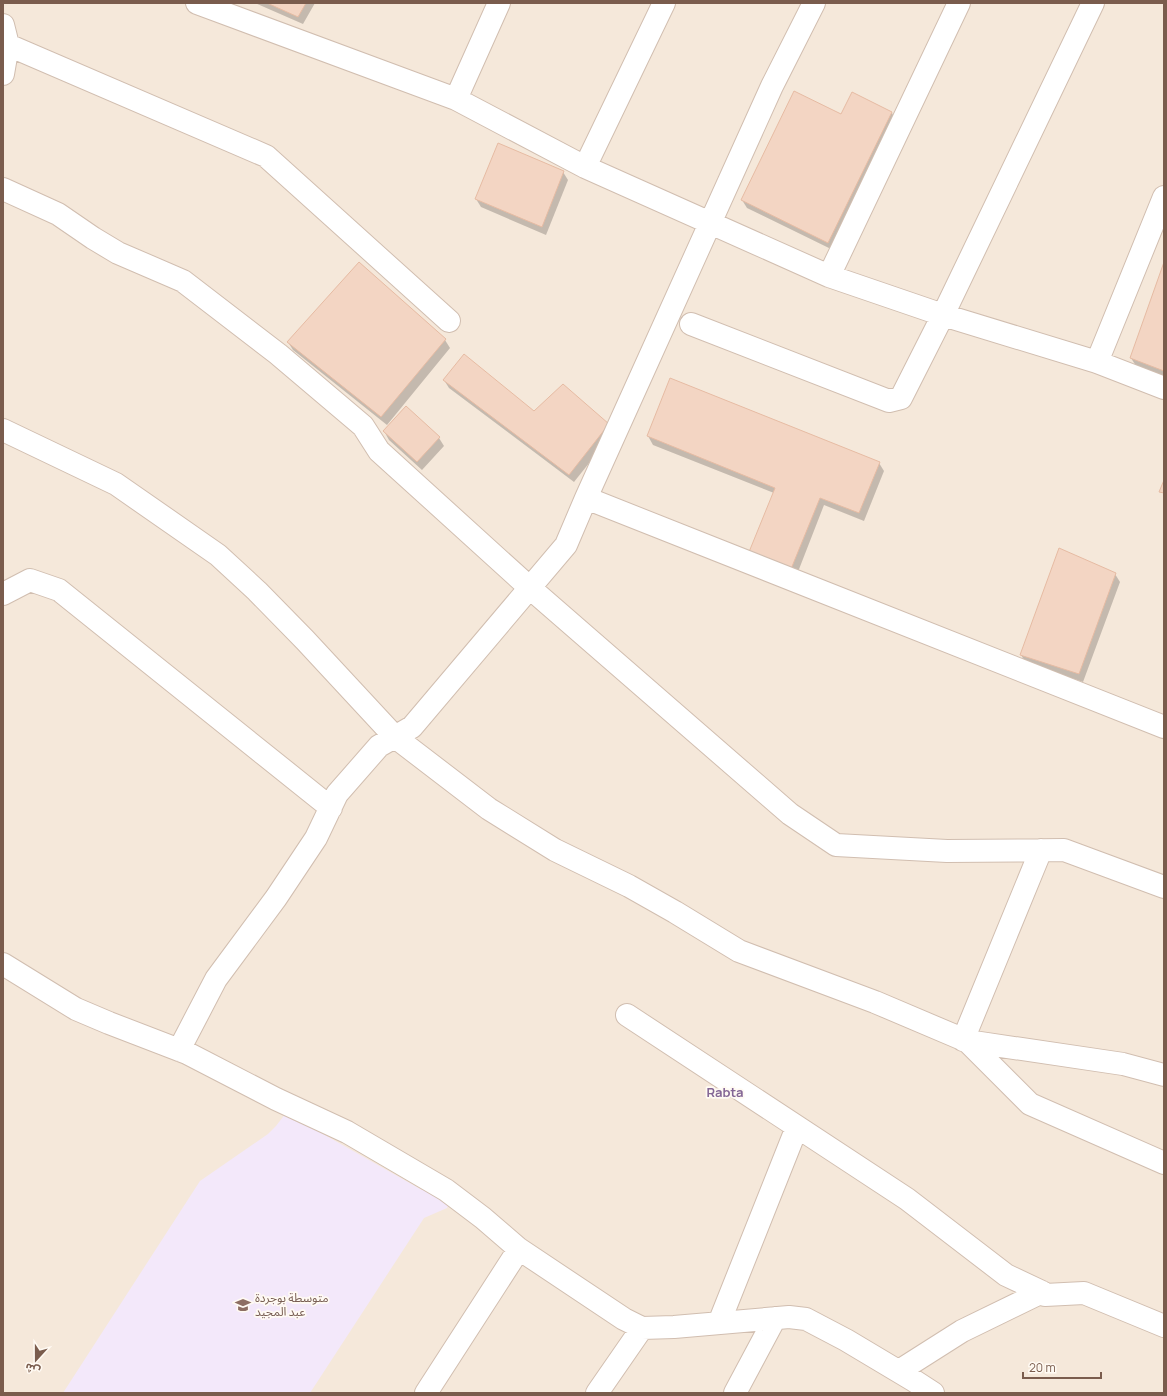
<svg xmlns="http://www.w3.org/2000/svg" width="1167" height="1396" viewBox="0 0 1167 1396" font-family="Manrope,'Noto Sans Arabic',sans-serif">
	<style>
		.residential { fill: #f5e8da }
		.education { fill: #f3e8fa }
		.shadow { fill: #0003 }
		.building { fill: #f3d5c3; stroke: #e6bba3 }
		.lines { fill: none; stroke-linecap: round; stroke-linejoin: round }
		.street-casing { stroke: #d1beb0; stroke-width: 24 }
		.street { stroke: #fff; stroke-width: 22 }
		.labels { text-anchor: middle; stroke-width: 3.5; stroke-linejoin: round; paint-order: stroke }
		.education-label { font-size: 12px; fill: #785e54; stroke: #fffaf3; text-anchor: start }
		.neighbourhood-label { font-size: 13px; font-weight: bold; fill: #846695; stroke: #fffaf3 }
	</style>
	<rect width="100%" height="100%" fill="#fdf6ec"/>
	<path class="residential" d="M3,3h1161v1390h-1161z"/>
	<path class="education" d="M286,1113l136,77 12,-1 17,10 -4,9 -23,10 -114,175h-247l137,-212 68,-47 8,-8z"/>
	<path class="shadow" d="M255,3h60l-12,21z
		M892,113l4,8 -63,129 -86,-42 -5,-8 99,-85z
		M563,172l5,8 -22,55 -65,-28 -5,-8z
		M359,263l86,77 5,8 -63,77 -94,-75 -5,-8z
		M1164,264v113l-28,-11 -5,-8z
		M444,380l90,33 29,-28 50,48 -39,49 -125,-94z
		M384,431l55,7 5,8 -22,24 -33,-30z
		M648,436l231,27 5,8 -20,50 -40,-16 -28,72 -41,-17 19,-67 -121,-48z
		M1115,574l5,8 -37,100 -57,-19 -5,-8z"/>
	<path class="building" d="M267,3h39l-8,14z
		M794,91l47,23 11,-22 40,20 -64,131 -87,-43z
		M498,143l66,28 -22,56 -67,-28z
		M359,262l87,77 -65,78 -94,-75z
		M1164,262v109l-34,-13z
		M464,354l70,57 29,-27 46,40 -40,51 -126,-95z
		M670,378l210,84 -21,51 -39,-15 -29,71 -42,-17 26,-64 -128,-52z
		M406,406l34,31 -23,25 -34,-31z
		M1164,480v13l-5,-1z
		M1059,548l57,25 -37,101 -59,-19z"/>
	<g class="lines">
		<defs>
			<path id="street" d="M197,3l259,96 129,68 244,109 114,39 154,47 67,26
				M3,25l5,20 -5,29
				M8,45l258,111 183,165
				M456,99l43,-96
				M585,167l79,-164
				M3,189l55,25 35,24 25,15 65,28 95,73 85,72 16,25 151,137 260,226 46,31 111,6 117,-1 100,37
				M829,276l130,-273
				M691,324l198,77 12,-3 42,-83 150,-312
				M1097,362l67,-165
				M3,430l113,54 102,71 39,36 48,49 90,97 94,72 66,41 74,36 46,26 64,39 136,51 92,39 156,23 41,11
				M586,498l578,229
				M3,594l27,-14 29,10 272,218
				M3,964l73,45 33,14 78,30 89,46 71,33 99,58 37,28 36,31 105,70 18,9 32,-1 115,-10 17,2 40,21 67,40 20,13
				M627,1015l280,184 99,76 36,17
				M963,1040l78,-190
				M967,1041l63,63 134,59
				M179,1050l37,-71 60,-81 40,-60 21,-44 42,-48 33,-19 154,-182 20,-47 186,-412 42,-83
				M719,1323l78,-196
				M899,1371l63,-40 80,-39 3,3 39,-2 80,33
				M426,1393l93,-144
				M597,1393l45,-65
				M735,1393l40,-75"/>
		</defs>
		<use href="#street" class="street-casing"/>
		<use href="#street" class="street"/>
	</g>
	<defs>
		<symbol id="school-bare" viewBox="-9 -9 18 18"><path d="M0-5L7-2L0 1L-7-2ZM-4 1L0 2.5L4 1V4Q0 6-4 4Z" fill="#8d6e63" stroke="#fffaf3" stroke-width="2.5" paint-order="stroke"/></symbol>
	</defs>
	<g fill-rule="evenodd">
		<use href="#school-bare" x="232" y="1294" width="22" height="22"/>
	</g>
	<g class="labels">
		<g class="education-label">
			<text x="255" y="1302">متوسطة بوجردة<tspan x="255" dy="14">عبد المجيد</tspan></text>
		</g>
		<g class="neighbourhood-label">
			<text x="725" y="1097">Rabta</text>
		</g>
	</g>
	<rect width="1167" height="1396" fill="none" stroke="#7a5c4d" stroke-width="8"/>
	<g transform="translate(36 1360) rotate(201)" stroke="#fffaf3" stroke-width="3" paint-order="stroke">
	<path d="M0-3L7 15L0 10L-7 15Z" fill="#7a5c4d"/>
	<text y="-6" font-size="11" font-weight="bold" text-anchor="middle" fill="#7a5c4d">ش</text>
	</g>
	<path d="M1023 1372v6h78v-6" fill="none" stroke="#7a5c4d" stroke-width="2"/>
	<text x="1029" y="1372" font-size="12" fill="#7a5c4d" stroke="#fffaf3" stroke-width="3" paint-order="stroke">20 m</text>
</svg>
